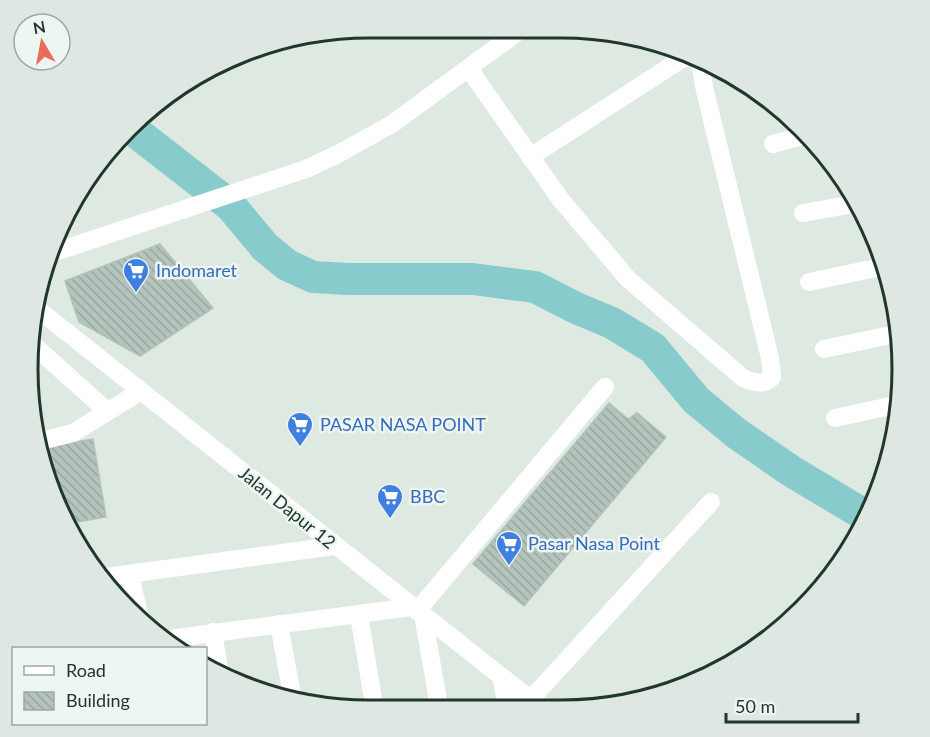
<svg xmlns="http://www.w3.org/2000/svg" width="930" height="737" viewBox="0 0 930 737" font-family="Lato,sans-serif">
	<style>
		.lines { fill: none; stroke-linecap: round; stroke-linejoin: round }
		.river { stroke: #88cbcc; stroke-width: 32 }
		.building { fill: url(#building-back-hatch); stroke: #b1c2b8; stroke-width: 1.5 }
		.minor { stroke: #fff; stroke-width: 18 }
		.labels { text-anchor: middle; stroke-width: 5; stroke-linejoin: round; paint-order: stroke }
		.shop-label { font-size: 18px; fill: #366cbe; stroke: #eef6f1; text-anchor: start }
		.street-label { font-size: 18px; fill: #20372e; stroke: #eef6f1 }
		.rim { fill: none; stroke: #20372e; stroke-width: 3 }
	</style>
	<defs>
		<pattern id="building-back-hatch" width="6" height="6" patternUnits="userSpaceOnUse" patternTransform="scale(1.5)"><rect width="6" height="6" fill="#b4c3bb"/><path d="M-1 5l2 2M0 0l6 6M5-1l2 2" fill="none" stroke="#9aa8a1"/></pattern>
	</defs>
	<rect width="100%" height="100%" fill="#dee9e2"/>
	<g class="lines">
		<path class="river" d="M128,126l103,80 34,41 22,18 26,12 35,2h125l62,8 41,21 36,15 41,25 43,52 40,33 55,38 72,43"/>
	</g>
	<path class="building" d="M160,244l53,64 -73,48 -61,-34 -14,-41z
		M609,403l19,16 9,-6 29,24 -142,169 -51,-42z
		M93,439l13,78 -40,7 -27,-67 -2,-9z"/>
	<g class="lines">
		<path class="minor" d="M469,69l92,131 67,79 115,99c9,4 22,8 29,-1l-2,-19 -65,-267 -5,-29
			M773,144l33,-9
			M530,157l158,-102
			M803,213l56,-10
			M49,254l257,-85 32,-15 54,-30 131,-96
			M809,282l72,-15
			M35,307l506,401
			M30,342l77,69
			M824,349l76,-16
			M835,418l60,-13
			M37,442l36,-9 68,-42
			M130,574l9,41
			M106,577l228,-31
			M417,611l188,-224
			M359,615l15,90
			M423,615l16,91
			M279,624l14,77
			M213,632l7,42
			M161,640l251,-33
			M501,676l6,32
			M531,699l180,-197"/>
	</g>
	<defs>
		<symbol id="supermarket-pin" viewBox="-11 -11 22 30"><path d="M0 17L-7.5 6A9.5 9.5 0 1 1 7.5 6Z" fill="#3f7fe0" stroke="#eef6f1"/><path d="M-6-5.5h2.5l.6 2H6L4.5 2H-2.5L-4.4-4H-6ZM-1.5 3.2a1.3 1.3 0 1 0 .1 0ZM3 3.2a1.3 1.3 0 1 0 .1 0Z" fill="#fff"/></symbol>
	</defs>
	<g fill-rule="evenodd">
		<use href="#supermarket-pin" x="121" y="256" width="30" height="40"/>
		<use href="#supermarket-pin" x="285" y="410" width="30" height="40"/>
		<use href="#supermarket-pin" x="375" y="482" width="30" height="40"/>
		<use href="#supermarket-pin" x="494" y="529" width="30" height="40"/>
	</g>
	<g class="labels">
		<g class="shop-label">
			<text x="156" y="277">Indomaret</text>
			<text x="320" y="431">PASAR NASA POINT</text>
			<text x="410" y="503">BBC</text>
			<text x="528" y="550">Pasar Nasa Point</text>
		</g>
		<g class="street-label">
			<text transform="translate(287 508) rotate(39)" y="6">Jalan Dapur 12</text>
		</g>
	</g>
	<path d="M0 0H930V737H0ZM369 38H561A331 331 0 0 1 892 369V369A331 331 0 0 1 561 700H369A331 331 0 0 1 38 369V369A331 331 0 0 1 369 38Z" fill="#dee7e1" fill-rule="evenodd"/>
	<path class="rim" d="M369 38H561A331 331 0 0 1 892 369V369A331 331 0 0 1 561 700H369A331 331 0 0 1 38 369V369A331 331 0 0 1 369 38Z"/>
	<rect x="12" y="647" width="195" height="78" fill="#eef6f1" stroke="#9caaa3" stroke-width="1.5"/>
	<rect x="24" y="666" width="30" height="9" fill="#ffffff" stroke="#9caaa3" stroke-width="1.5"/>
	<text x="66" y="677" font-size="18" fill="#20372e">Road</text>
	<rect x="24" y="692" width="30" height="18" fill="url(#building-back-hatch)" stroke="#9caaa3" stroke-width="1.5"/>
	<text x="66" y="707" font-size="18" fill="#20372e">Building</text>
	<g transform="translate(42 42) rotate(350)"><circle r="28" fill="#eef6f1" stroke="#9caaa3" stroke-width="1.5"/>
	<path d="M0-4.5L10 22L0 15L-10 22Z" fill="#ea6a5b"/>
	<text y="-9" font-size="16" font-weight="bold" text-anchor="middle" fill="#20372e">N</text>
	</g>
	<path d="M726 713v9h132v-9" fill="none" stroke="#20372e" stroke-width="3"/>
	<text x="735" y="713" font-size="18" fill="#20372e" stroke="#eef6f1" stroke-width="4.5" paint-order="stroke">50 m</text>
</svg>
